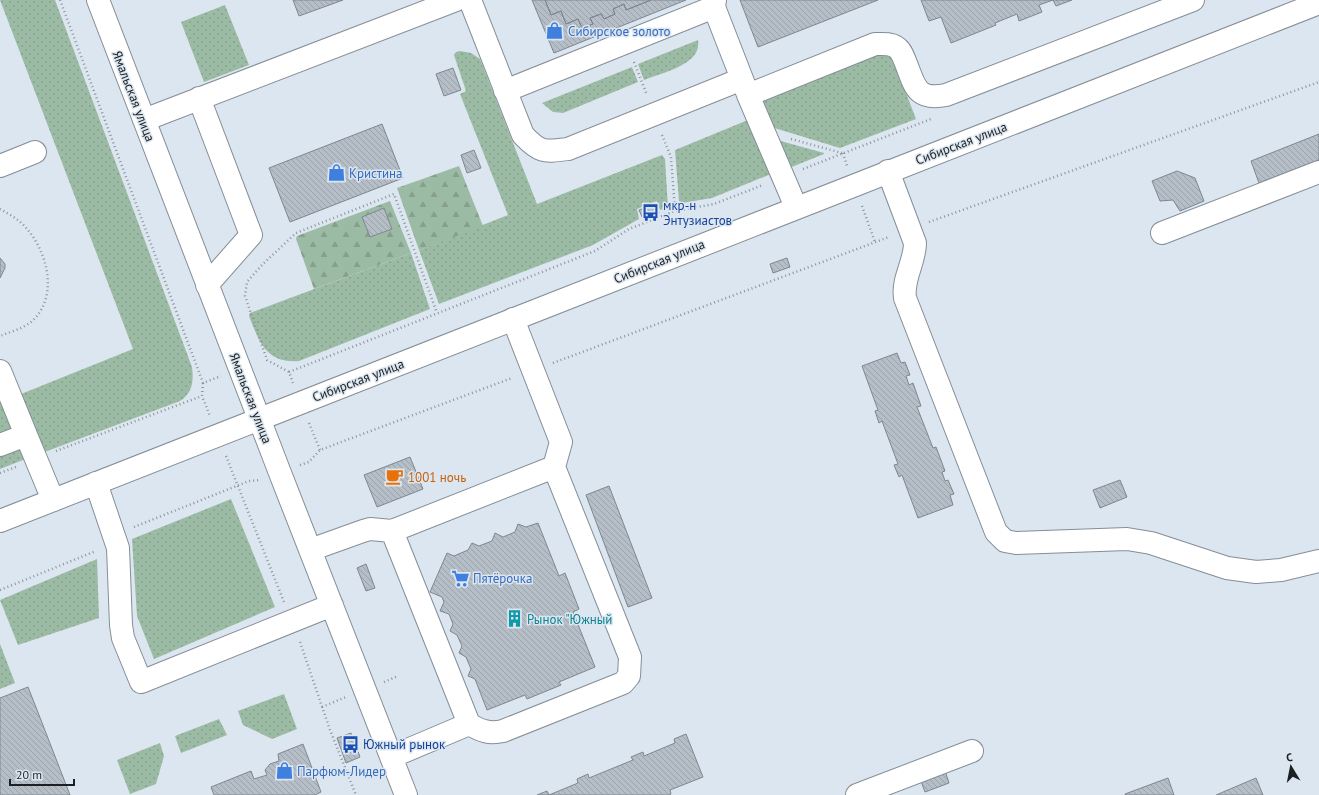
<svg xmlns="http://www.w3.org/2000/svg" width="1319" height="795" viewBox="0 0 1319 795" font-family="'PT Sans',sans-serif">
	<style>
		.green { fill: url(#green-dots) }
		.forest { fill: url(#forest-firs) }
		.building { fill: url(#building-back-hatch); stroke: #7e8790 }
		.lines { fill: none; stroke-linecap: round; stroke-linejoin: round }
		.minor-casing { stroke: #858e96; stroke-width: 24 }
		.major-casing { stroke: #858e96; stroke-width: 24 }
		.path { stroke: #8c949b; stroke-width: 2.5; stroke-dasharray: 1 3; stroke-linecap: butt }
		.minor { stroke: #fff; stroke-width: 22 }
		.major { stroke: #fff; stroke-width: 22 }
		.labels { text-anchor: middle; stroke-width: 3; stroke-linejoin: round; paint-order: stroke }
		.shop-label { font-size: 13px; fill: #366cbe; stroke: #dce6f0; text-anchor: start }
		.street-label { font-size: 13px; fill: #1c2023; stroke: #dce6f0 }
		.transit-label { font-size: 13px; fill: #164399; stroke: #dce6f0; text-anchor: start }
		.food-label { font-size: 13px; fill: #c56008; stroke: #dce6f0; text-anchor: start }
		.culture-label { font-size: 13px; fill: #0d838f; stroke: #dce6f0; text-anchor: start }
	</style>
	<defs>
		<pattern id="green-dots" width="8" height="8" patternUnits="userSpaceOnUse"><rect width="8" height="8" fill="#9cbba4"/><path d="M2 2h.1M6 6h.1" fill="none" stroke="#86a08d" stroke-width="1.8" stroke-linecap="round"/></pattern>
		<pattern id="forest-firs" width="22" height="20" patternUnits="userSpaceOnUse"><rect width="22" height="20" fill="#9cbba4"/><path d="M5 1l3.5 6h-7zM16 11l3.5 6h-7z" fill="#86a08d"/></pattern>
		<pattern id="building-back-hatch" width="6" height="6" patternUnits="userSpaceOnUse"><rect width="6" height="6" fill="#b5bec7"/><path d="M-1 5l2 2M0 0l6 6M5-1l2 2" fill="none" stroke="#9ba3ab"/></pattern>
	</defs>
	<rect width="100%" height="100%" fill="#dce6f0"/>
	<path class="green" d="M0,0h55l137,367c2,15 0,26 -12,34l-138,52 -26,-57 117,-47z
		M225,5l24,60 -45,17 -23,-60z
		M698,40c4,25 -35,32 -54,40l-6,-16z
		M460,51l11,2 9,6 57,145 125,-49 3,4 3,49 -8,2 -3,-9 -20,8 2,10 -46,26 -154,59 -20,-54 89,-35 -48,-121 6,-3 -12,-36 2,-3z
		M877,54l9,1 7,4 23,60 -76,29 -69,-21 -11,-27z
		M632,67l6,15 -75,31 -10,-1 -11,-9z
		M748,120l23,54 -59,24 -30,5 -3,-2 -4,-51z
		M777,140l47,13v1l-35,14z
		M411,253l19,56 -131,52c-33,3 -40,-20 -50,-45l1,-3z
		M5,400l13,31 -18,8v-37z
		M18,443l10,15 -28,11v-19z
		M231,499l44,108 -121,52 -17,-43 -5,-77z
		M97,559l2,59 -81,27 -18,-45z
		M0,644l15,39 -15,6z
		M284,694l13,35 -25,10 -29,-14 -5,-14z
		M219,719l8,16 -46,18 -6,-17z
		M160,743l4,13 -8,28 -26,10 -13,-34z"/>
	<path class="forest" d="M459,166l24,60 -64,24 -22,-62z
		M390,201l21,52 -97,36 -18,-50 1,-3z"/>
	<path class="building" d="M293,0h50l-44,16z
		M532,0h13l6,15 10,-4 5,13 12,-5 4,9 11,-4 -3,-6 11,-4 3,5 11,-5 -2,-5 11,-5 2,6 25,-10h35l-132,53z
		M545,0h106l-25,10 -2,-6 -11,5 2,5 -11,5 -3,-5 -11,4 3,6 -11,4 -4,-9 -12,5 -5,-13 -10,4z
		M740,0h138l-120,47z
		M921,0h132l-14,5 3,7 -23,9 -2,-7 -22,9 1,2 -45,18 -10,-26 -12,4z
		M1053,0h19l-16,6z
		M453,68l8,22 -17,6 -8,-22z
		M382,124l21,54 -113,44 -21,-54z
		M1319,134v26l-60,23 -8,-22z
		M474,150l7,18 -14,5 -6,-18z
		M1177,171l18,7 9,23 -24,10 -7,-11 -13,1 -8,-20z
		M656,204l3,9 -16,6 -4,-9z
		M384,208l8,21 -22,8 -8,-20z
		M0,258l5,6v4l-5,10z
		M787,258l3,9 -17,6 -3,-9z
		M897,353l4,10 4,-1 5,13 -4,1 3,9 4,-2 8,23 -4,1 16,41 3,-1 9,24 -3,1 3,9 3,-1 6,14 -4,1 3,10 -35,13 -16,-43 -3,2 -5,-12 4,-1 -16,-43 -3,2 -4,-12 3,-1 -16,-44z
		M410,457l13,32 -46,18 -13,-32z
		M1120,480l7,17 -27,11 -7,-18z
		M609,486l43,112 -24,9 -42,-112z
		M538,523l21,53 6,-3 14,36 -6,3 22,55 -36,15 2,3 -34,14 -2,-4 -38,15 -12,-31 -7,-3 3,-7 -5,-12 -7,-4 3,-7 -5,-11 -7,-4 3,-7 -4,-10 -9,-3 4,-9 -2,-5 -12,-5 17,-39 7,3 14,-6 4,-7 7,3 13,-5 3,-8 8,4 12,-5 3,-8 8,3z
		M366,564l9,24 -9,3 -9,-23z
		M28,687l11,28 31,80h-70v-97z
		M351,733l9,24 -14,6 -9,-25z
		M686,734l17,43 -33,13 1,4 -2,1h-132l10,-4 2,4 29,-12 -1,-4 11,-5 1,4 44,-18 -2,-3 12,-5 1,4 31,-13 -1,-4z
		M303,744l18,48 -6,3h-101l-3,-8 40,-16 3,8 13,-4 -2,-5 5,-6 9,-3 -1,-7z
		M945,771l4,12 -24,9 -4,-11z
		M1168,778l6,17h-49v-1z
		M1256,778l7,17h-47z"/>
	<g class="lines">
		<defs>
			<path id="minor" d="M98,0l182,473 126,322
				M470,0l53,135c17,18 21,17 45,14l174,-70
				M715,0l-1,7 33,85
				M505,91l209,-84
				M199,98l52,137 -44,50
				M144,120l312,-120
				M0,166l35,-14
				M888,171l27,72c0,19 -13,36 -10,55l91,234 9,9 11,2 111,-4 24,4 76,25 29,4 25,-2 38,-9
				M796,207l-48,-112 127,-51c7,0 15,-1 21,3 5,3 7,9 9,14 10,24 10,40 41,34l247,-95
				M1162,233l157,-61
				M0,371l26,64
				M0,445l26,-10 27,65
				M96,483l22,65 3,77 2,13 18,44 191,-77
				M310,550l53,-19 7,-2 22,2 162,-64 7,-25 -48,-123
				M469,724c12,7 20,10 34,7l120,-48 6,-7 1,-19 -76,-190
				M391,757l78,-33 -77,-193
				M857,795l115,-44"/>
			<path id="major" d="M0,521l1319,-518"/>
		</defs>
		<use href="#minor" class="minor-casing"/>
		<use href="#major" class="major-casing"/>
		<path class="path" d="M60,0l143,383 18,-7
			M634,62l13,33
			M662,135l9,22 4,54
			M791,139l51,14
			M843,153l4,13
			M803,169l128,-50
			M862,206l13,36
			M0,209c9,5 20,11 27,20 21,24 32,69 4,93 -9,7 -21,10 -31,14
			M929,222l390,-140
			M553,363l336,-126
			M289,372l306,-121 34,-22 46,-18 39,-7 49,-19
			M203,383l-1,13 8,20
			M293,383l-4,-11 -22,-12 -22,-64 2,-14 15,-17 34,-32 98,-39 43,119
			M309,423l11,27
			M56,451l146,-55
			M226,456l58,146
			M300,465l9,-3 11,-12 192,-72
			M0,473l16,-6
			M134,527l115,-46 11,-1
			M0,590l96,-39
			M300,642l30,88 26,65
			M384,682l14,-6
			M322,707l24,-10"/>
		<use href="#minor" class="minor"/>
		<use href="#major" class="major"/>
	</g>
	<defs>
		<symbol id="shop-bare" viewBox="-9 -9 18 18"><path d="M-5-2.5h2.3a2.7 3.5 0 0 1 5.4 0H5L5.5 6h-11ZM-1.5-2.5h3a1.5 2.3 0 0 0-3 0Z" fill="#3f7fe0" stroke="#dce6f0" stroke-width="2.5" paint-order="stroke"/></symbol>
		<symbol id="bus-bare" viewBox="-9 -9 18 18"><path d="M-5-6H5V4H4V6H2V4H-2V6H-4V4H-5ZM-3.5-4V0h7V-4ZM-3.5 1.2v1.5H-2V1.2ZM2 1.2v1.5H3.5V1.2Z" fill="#1a4fb4" stroke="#dce6f0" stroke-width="2.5" paint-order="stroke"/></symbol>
		<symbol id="cafe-bare" viewBox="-9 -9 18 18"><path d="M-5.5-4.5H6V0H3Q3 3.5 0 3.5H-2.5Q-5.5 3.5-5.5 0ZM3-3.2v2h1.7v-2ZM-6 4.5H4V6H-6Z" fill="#e8710a" stroke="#dce6f0" stroke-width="2.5" paint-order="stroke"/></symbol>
		<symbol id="supermarket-bare" viewBox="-9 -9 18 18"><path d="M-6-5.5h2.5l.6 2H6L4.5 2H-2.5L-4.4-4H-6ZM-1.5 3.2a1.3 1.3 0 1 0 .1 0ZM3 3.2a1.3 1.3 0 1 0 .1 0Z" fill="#3f7fe0" stroke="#dce6f0" stroke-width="2.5" paint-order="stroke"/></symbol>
		<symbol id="building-bare" viewBox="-9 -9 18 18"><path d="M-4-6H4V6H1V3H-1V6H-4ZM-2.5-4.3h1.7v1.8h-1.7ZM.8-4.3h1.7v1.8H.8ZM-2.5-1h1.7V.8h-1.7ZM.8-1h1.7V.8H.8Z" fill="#0f9aa8" stroke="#dce6f0" stroke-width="2.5" paint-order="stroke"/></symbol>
	</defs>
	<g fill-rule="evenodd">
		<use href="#shop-bare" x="542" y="18" width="25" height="25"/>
		<use href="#shop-bare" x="324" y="160" width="25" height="25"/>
		<use href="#bus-bare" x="638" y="200" width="25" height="25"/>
		<use href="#cafe-bare" x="382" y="464" width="25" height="25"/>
		<use href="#supermarket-bare" x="448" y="566" width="25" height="25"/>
		<use href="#building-bare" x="502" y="606" width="25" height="25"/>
		<use href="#bus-bare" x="338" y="732" width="25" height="25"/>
		<use href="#shop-bare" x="272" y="758" width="25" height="25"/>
	</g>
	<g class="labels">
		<g class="shop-label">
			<text x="568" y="36">Сибирское золото</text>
			<text x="349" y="178">Кристина</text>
			<text x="473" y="583">Пятёрочка</text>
			<text x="297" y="776">Парфюм-Лидер</text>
		</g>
		<g class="street-label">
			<text transform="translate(134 96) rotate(69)" y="5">Ямальская улица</text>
			<text transform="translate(961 143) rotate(-21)" y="5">Сибирская улица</text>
			<text transform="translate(659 261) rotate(-22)" y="5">Сибирская улица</text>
			<text transform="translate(358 380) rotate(-21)" y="5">Сибирская улица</text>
			<text transform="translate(251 398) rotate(69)" y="5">Ямальская улица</text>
		</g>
		<g class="transit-label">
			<text x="663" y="210">мкр-н<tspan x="663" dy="15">Энтузиастов</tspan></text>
			<text x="363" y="749">Южный рынок</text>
		</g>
		<g class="food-label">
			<text x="408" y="482">1001 ночь</text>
		</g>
		<g class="culture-label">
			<text x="527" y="624">Рынок "Южный</text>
		</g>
	</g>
	<g transform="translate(1291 767) rotate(350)" stroke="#dce6f0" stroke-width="3" paint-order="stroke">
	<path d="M0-3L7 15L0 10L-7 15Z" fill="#1c2023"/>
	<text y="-6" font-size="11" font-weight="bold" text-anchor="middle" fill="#1c2023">С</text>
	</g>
	<path d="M10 779v6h64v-6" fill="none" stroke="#1c2023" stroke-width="2"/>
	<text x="16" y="779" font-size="12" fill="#1c2023" stroke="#dce6f0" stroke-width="3" paint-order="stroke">20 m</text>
</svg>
